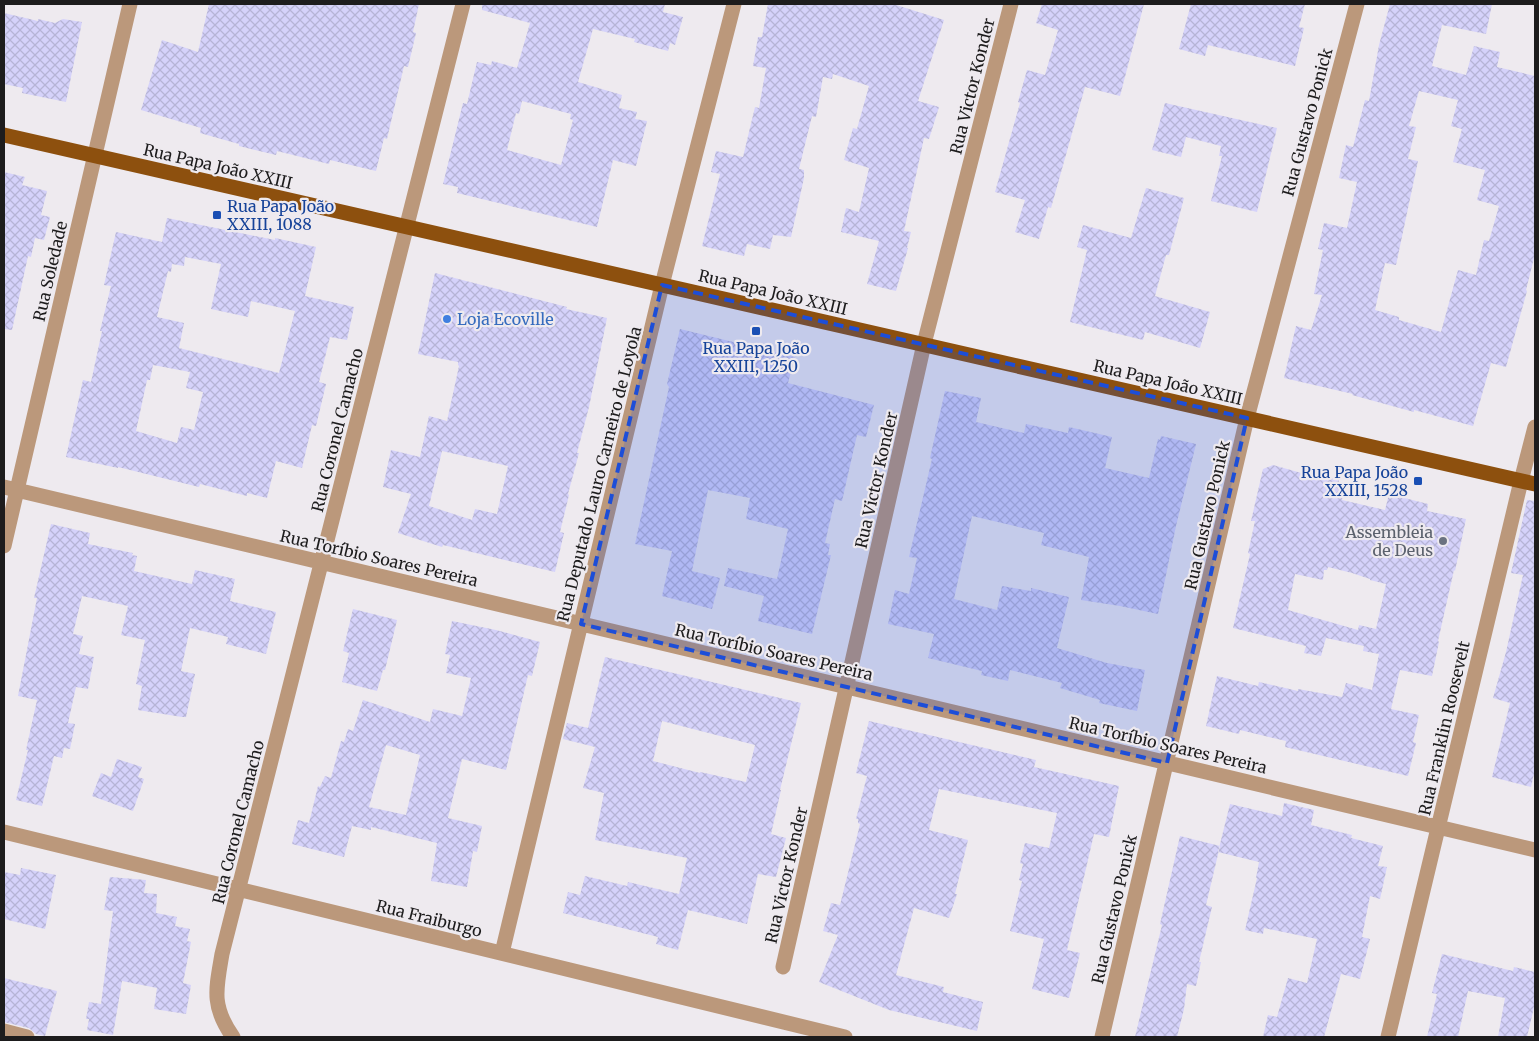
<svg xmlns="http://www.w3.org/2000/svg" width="1539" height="1041" viewBox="0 0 1539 1041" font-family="Merriweather,serif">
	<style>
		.building { fill: url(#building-cross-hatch); fill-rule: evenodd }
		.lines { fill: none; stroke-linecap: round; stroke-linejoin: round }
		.minor { stroke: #bb987b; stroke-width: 15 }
		.major { stroke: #8d500e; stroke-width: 15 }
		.marked { fill: #1d4ed8; fill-opacity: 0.2; stroke: #1d4ed8; stroke-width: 4; stroke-dasharray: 10 6; stroke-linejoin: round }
		.transit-dot { fill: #1a4fb4; stroke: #eeeaef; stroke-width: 2 }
		.shop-dot { fill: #3f7fe0; stroke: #eeeaef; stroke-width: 2 }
		.worship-dot { fill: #6b7280; stroke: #eeeaef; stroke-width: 2 }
		.labels { text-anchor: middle; stroke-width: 4.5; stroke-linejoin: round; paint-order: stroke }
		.street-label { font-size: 16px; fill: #1d1c1d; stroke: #eeeaef }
		.transit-label { font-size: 16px; fill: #164399; stroke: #eeeaef; text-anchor: start }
		.shop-label { font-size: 16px; fill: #366cbe; stroke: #eeeaef; text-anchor: start }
		.worship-label { font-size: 16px; fill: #5b616d; stroke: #eeeaef; text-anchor: end }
	</style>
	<defs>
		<pattern id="building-cross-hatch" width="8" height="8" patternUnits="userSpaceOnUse" patternTransform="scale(1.25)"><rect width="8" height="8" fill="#d5d2fa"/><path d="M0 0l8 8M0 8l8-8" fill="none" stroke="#b6b4d6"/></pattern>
	</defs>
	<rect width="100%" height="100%" fill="#eeeaef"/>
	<path class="building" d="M209,4h210l-6,28 3,1 -8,34 -4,-1 -17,73 -3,-1 -8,33 -46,-11 -1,4 -52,-13 -1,4 -37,-9v-2l-39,-11 1,-5 -60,-18 21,-70 36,12z
		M482,4h183l-2,8 20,5 -8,28 -5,-2 -2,8 -34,-9 1,-3 -42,-10 -15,53 44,13 -3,13 18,4 -2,7 12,2 -11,45 -23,-6 -16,67 -140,-34 1,-6 -15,-3 20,-81 4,1 10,-42 14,3 1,-4 25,7 13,-45 -48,-13zM522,101l49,13 -1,5 3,1 -12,45 -54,-15 9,-37 3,1z
		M768,4h125l51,16 -26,81 21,6 -10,32 -5,-1 -20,93 7,1 -4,16h1l-12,43 -29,-7 12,-43 -38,-9 5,-24 13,4 10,-44 -25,-8 9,-32 4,1 12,-43 -36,-12 -1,5 -9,-2 -7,40 -4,-1 -13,53 5,1v8l-13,59 -18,-2 -3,14 -23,-5 -3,12 -42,-10 18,-72 -9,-2 5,-21 27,6 12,-50 4,1 7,-40 -13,-2 5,-29h4z
		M1042,4h102l-24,92 -35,-9 -34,121 -3,-1 -9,32 -24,-7 10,-32 -30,-8 25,-89 -2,-1 9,-32 18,5 13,-45 -22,-7z
		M1191,4h114l-6,23 5,1 -9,38 -87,-21 -3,11 -26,-7z
		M1390,4h102l-6,30 -44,-9 -10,41 34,9 8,-29 26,6 -3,15 38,9v178l-9,36 1,1 -21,76 -15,-4 -18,63 -59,-16v2l-62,-17 1,-1 -69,-16 12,-52 15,4 11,-35 -8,-1 9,-44 -5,-1 6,-26 23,5 10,-46 -18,-4 7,-33 7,2 12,-47 4,1 10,-56zM1419,91l39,9 -7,26 11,3 -9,33 32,8 -8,30 22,6 -10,35 -5,-1 -8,35 -18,-5 -17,62 -42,-12v-3l-24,-7 10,-47 11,2 22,-104 -10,-2 8,-32 -7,-1z
		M4,13l34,8v-2l17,4 8,-4 19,3 -16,80 -44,-9 1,-5 -19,-4z
		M1165,103l112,25 -20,84 -46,-11 11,-45h-3l2,-10 -35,-9 -5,20 -29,-7z
		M4,172l21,5 -3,8 25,6 -6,24 9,2 -6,23 -9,-2 -4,19 -3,-1 -16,74 -8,-1z
		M1146,188l38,10 -15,57h-3l-11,41 55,16 -10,36 -55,-16 -2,8 -73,-18 17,-72 -10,-3 6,-22 48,13z
		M167,218l108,22v-2l41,9 -11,49 49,11 -7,33 -17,-3 -11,45 7,2 -10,42 -4,-1 -10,43 -26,-7 -9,37 -20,-5v3l-47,-12 -1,3 -81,-20v1l-52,-11 17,-77 8,2 11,-51h-2l11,-45 -7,-1 12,-53 46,10zM185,257l36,7 -10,45 37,8 3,-16 44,10 -16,62 -100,-25 5,-25 -27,-6 11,-46 3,1 1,-8 12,2zM153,365l37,7 -4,16 17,4 -9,38 -13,-3 -4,16 -41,-12 11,-51h3z
		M435,273l132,34 -1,2 41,9 -18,89 -12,46h2l-11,41 1,1 -9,37 4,1 -9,39 -112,-27 -1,2 -44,-14 13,-39 -28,-7 8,-37 29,7 9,-41 18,5 12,-55 -1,-1v-3l-40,-8zM442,451l66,15 -11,48 -22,-5 -3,11 -43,-14z
		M680,329l115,28 -7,26 86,22 -8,32 -9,-2 -15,66 -7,-2 -10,44 5,1 -2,11h3l-19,79 -54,-13 6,-25 -40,-10 4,-18 49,11 11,-50 -42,-10 4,-21 -42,-8 -16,81 28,7 -8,31 -50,-13 10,-45 -37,-7 34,-157 -2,-3z
		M945,391l36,7 -5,24 48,11 2,-9 42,9 1,-6 43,10 -7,31 44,10 9,-39 2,1 1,-4 35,8 -20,82 -18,88 -38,-8 -39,-6 8,-43 -48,-12 3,-12 -72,-17 -18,83 43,11 5,-24 29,5v-3l38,9 -12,51 50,15 38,7 -8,41 -38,-8 1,-3 -40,-12 2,-5 -52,-13 -2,11 -27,-6 1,-4 -54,-13 6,-24 -46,-10 7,-34 14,4 8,-36 -8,-1 23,-98 -2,-1z
		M1273,465l39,11v-2l27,6v2l7,2 -4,16 43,10 4,-16 39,10 -1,7 39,8 -11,52 -1,-1 -16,71 1,1 -7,34 -32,-6 -9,39 28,6 -6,27 3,1 -8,33 -123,-29 1,-6 -46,-11 -1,4 -33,-8 11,-50 41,10 1,-4 39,9v-2l44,8 4,-14 26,7 7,-36 -16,-3 1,-5 -38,-8 -5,18 -17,-3 2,-7 -73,-18 17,-74 -2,-1 7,-32h-4l12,-52zM1328,567l24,6 18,6v1l16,4 -10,45 -17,-4 -1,5 -70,-20 7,-36 28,6 1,-10h3z
		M1527,500l8,1v269l-4,17 -39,-10 18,-74 -17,-5 13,-46 17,-77 -12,-2z
		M51,524l39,9 -2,11 45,9 -1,2 5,1 -3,15 58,13 3,-14 40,9 -5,22 46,11 -10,42 -40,-10 2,-7 -38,-9 -9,43 14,3 -9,43h-4l-44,-7 4,-24 -6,-2 9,-44 -24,-5 7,-29 -46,-10 -9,38 10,2 -4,18 15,3 -6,32 -12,-2 -8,36 7,1 -5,25 -6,-1 -2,10 -8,-2 -12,50 -26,-6 12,-50h-2l11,-50 -19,-4 19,-98h-3z
		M353,609l44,11 -12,50h-2l-6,21 -35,-9 7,-29 -6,-2z
		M452,621l44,9 44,12 -8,34 -4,-1 -22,95 -44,-11 -14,59 34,8 -5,26 -4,-1 -6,36 -36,-6 6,-38 -66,-16v3l-19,-4 -8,31 -52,-13 6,-24 11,3 9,-37 2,1 5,-11 6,2 10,-37 3,1 4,-13 5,2 10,-31 67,22 3,-13 29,7 9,-38 -25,-5 4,-18 -5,-1zM386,745l34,10 -14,60 -37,-8z
		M605,657l196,46 -21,87h1l-10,44 15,4 -10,39 -18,-3 -11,50 -59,-14 -10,40 -22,-6 2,-7 -95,-24 5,-21 12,3 5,-19 42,10 1,-4 51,12 8,-36 -92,-18 9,-47 -21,-5 12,-41 -32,-8 4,-16 21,5zM662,721l93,24 -9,37 -46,-10v1l-47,-12z
		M869,721l167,39 -2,7 85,19 -10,51 -15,-3 -27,116 13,3 -11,45 -37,-9 12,-50 -34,-8 12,-50 -3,-1 4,-16 -3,-1 5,-20 24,5 8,-35 -118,-24 -10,41 39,10 -13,54h2l-8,24 -35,-10 -18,67 48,12 -1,5 40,10 -6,29 -88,-21 -70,-28 19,-47 -15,-4 8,-28 9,2 20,-81 -2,-1v-4h-2l11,-43 -11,-3z
		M117,759l25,8 -4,10 6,2 -11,32 -41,-15 9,-23 10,4z
		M1284,803l30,7 -3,15 41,10 -1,3 32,8 -5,20 9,1 -7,32 -10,-3 -8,41 8,2 -10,40 -19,-5 -17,63h-61l5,-22 9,2 11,-39 19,5 10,-44 -53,-11 -1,6 -18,-4 12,-52h-1l3,-16 -41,-10 12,-48 52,12z
		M1180,836l40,10 -14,59 6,2 -13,55h2l-5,24 -9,-2 -3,25 -7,28h-42l27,-112 -2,-1z
		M21,868l35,7 -11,54 -41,-10v-47l16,3z
		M110,877l36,3 -2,13 13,1 -1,19 21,4 -2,9 15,3 -3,12 4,1 -8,41 8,2 -5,29 -32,-5 3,-21 -35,-7 -9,54 -26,-5 2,-11h-3l3,-17 12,2 12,-93 -9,-1z
		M1442,954l71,17 1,-4 21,5v31l-8,34h-29l7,-39 -37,-7 -10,46h-31l10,-43 -5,-1z
		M4,978l53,13 -12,45 -9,-2 -7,-6 -25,-6z"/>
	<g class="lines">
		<path class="minor" d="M4,487l1531,363
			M4,546l126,-542
			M4,832l841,205
			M502,953l160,-668 72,-281
			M783,967l141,-623 87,-340
			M4,1031l23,6
			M233,1037c-22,-31 -17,-48 -11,-83l241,-950
			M1102,1037l145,-619 110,-414
			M1388,1037l133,-556 14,-54"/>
		<path class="major" d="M4,135l1531,349"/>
	</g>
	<path class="marked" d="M662,285l585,133 -80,345 -586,-139z"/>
	<g class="transit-dot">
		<rect x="212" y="210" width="10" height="10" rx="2.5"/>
		<rect x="751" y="326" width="10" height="10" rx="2.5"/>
		<rect x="1413" y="476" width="10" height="10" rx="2.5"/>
	</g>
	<circle class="shop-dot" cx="447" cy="319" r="5"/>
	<circle class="worship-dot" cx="1443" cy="541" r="5"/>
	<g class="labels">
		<g class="street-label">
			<text transform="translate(972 86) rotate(-76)" y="6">Rua Victor Konder</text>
			<text transform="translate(1307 122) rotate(-75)" y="6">Rua Gustavo Ponick</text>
			<text transform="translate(218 166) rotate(13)" y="6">Rua Papa João XXIII</text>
			<text transform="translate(50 271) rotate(-77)" y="6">Rua Soledade</text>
			<text transform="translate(773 292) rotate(13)" y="6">Rua Papa João XXIII</text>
			<text transform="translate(1168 382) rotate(13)" y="6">Rua Papa João XXIII</text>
			<text transform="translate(337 430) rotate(-76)" y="6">Rua Coronel Camacho</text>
			<text transform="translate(599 474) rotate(-76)" y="6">Rua Deputado Lauro Carneiro de Loyola</text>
			<text transform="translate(876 480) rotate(-77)" y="6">Rua Victor Konder</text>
			<text transform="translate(1207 515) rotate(-77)" y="6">Rua Gustavo Ponick</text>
			<text transform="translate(379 558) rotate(13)" y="6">Rua Toríbio Soares Pereira</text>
			<text transform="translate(774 652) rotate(13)" y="6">Rua Toríbio Soares Pereira</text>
			<text transform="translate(1444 728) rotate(-77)" y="6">Rua Franklin Roosevelt</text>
			<text transform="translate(1168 745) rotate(13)" y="6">Rua Toríbio Soares Pereira</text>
			<text transform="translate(238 822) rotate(-76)" y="6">Rua Coronel Camacho</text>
			<text transform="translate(786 875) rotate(-77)" y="6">Rua Victor Konder</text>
			<text transform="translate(1114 909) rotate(-77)" y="6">Rua Gustavo Ponick</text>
			<text transform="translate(429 918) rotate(14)" y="6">Rua Fraiburgo</text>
		</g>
		<g class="transit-label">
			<text x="227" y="212">Rua Papa João<tspan x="227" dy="18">XXIII, 1088</tspan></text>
			<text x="756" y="354" text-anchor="middle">Rua Papa João<tspan x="756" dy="18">XXIII, 1250</tspan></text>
			<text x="1408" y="478" text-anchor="end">Rua Papa João<tspan x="1408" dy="18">XXIII, 1528</tspan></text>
		</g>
		<g class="shop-label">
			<text x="457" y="325">Loja Ecoville</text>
		</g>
		<g class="worship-label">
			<text x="1433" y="538">Assembleia<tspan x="1433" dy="18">de Deus</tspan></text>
		</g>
	</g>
	<rect width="1539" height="1041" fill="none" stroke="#1d1c1d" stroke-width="10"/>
</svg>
